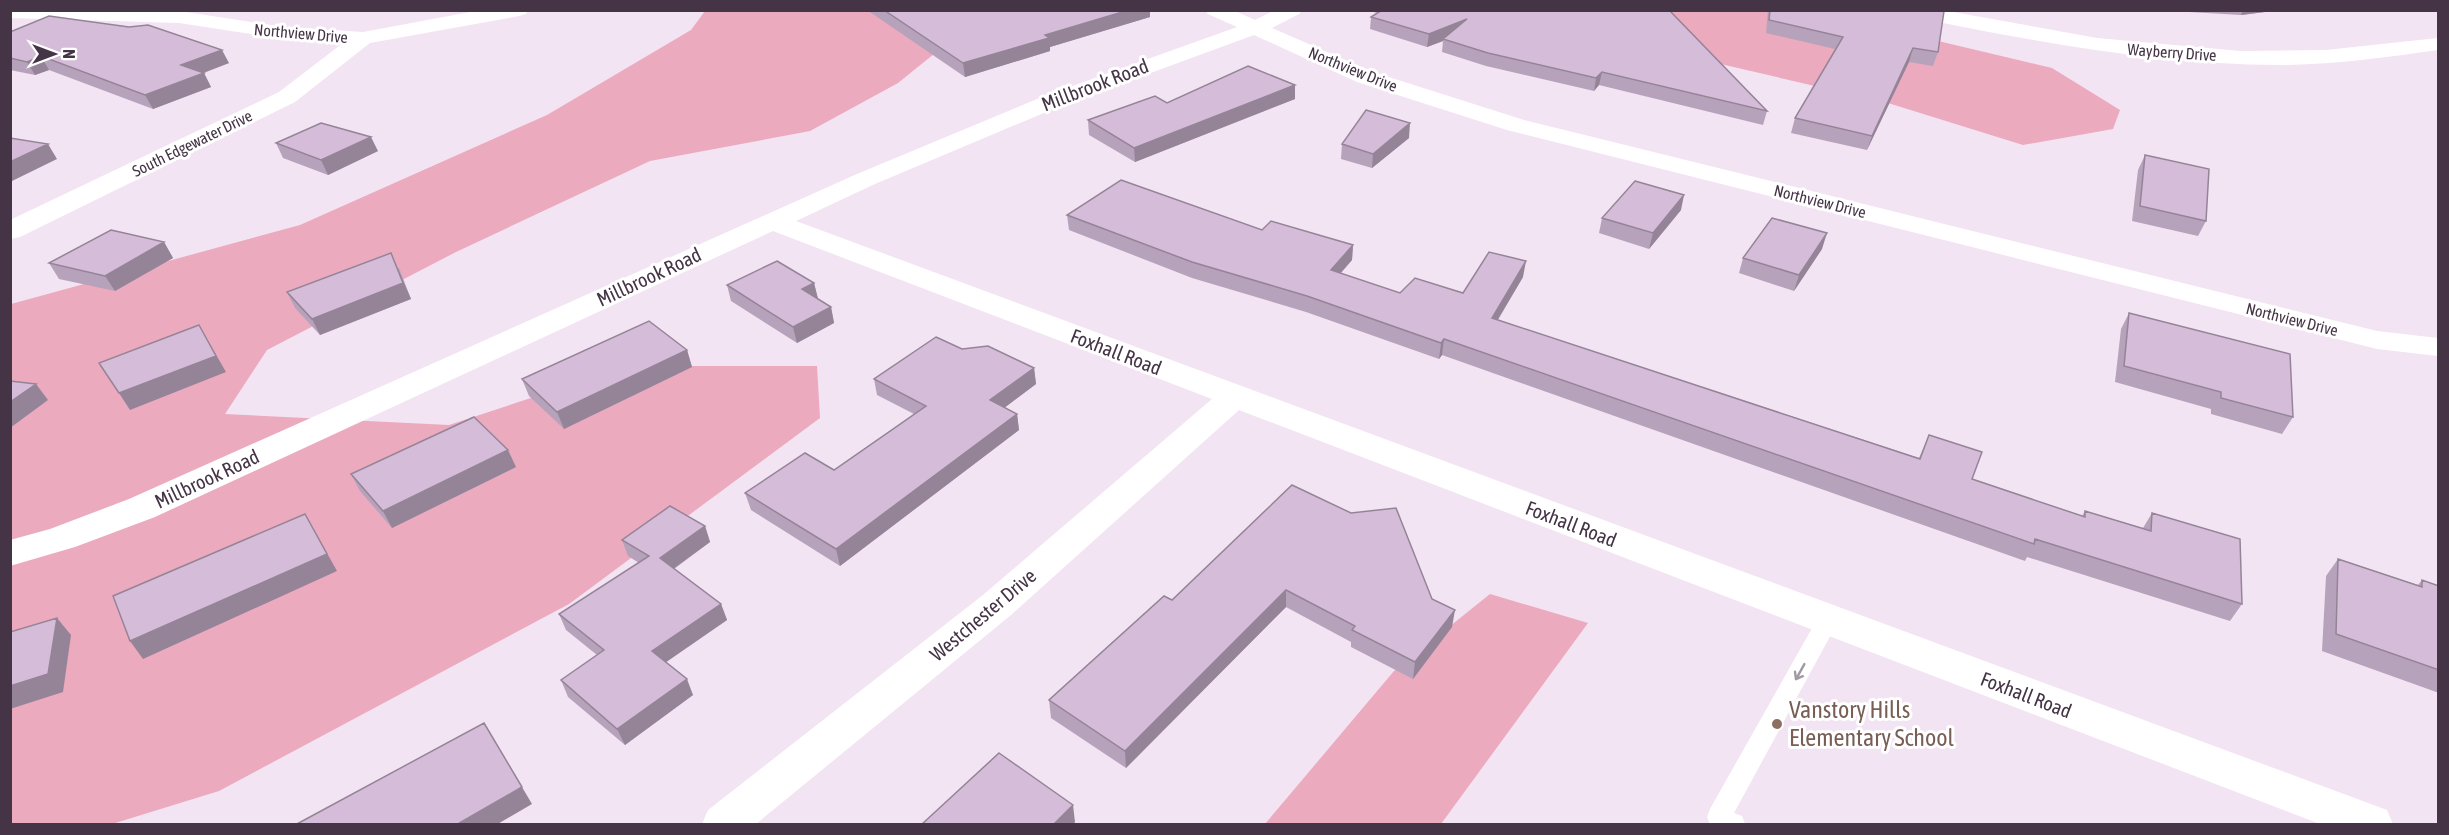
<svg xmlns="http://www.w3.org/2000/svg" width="2449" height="835" viewBox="0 0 2449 835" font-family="'Asap Condensed',sans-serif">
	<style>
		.green { fill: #ebaabd }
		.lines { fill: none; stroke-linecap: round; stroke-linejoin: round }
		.service { fill: #fff; fill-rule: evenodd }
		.minor { fill: #fff; fill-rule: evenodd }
		.wall { fill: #b7a2bb }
		.shaded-wall { fill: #958498 }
		.building { fill: #d5bcd9; stroke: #958498; stroke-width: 1.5 }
		.oneway { stroke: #a29aa2 }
		.education-dot { fill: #8d6e63; stroke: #fff; stroke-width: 2 }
		.labels { text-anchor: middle; stroke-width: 6; stroke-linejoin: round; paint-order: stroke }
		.far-street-label { font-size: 16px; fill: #443446; stroke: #fff }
		.street-label { font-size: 20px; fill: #443446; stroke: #fff }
		.near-education-label { font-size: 24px; fill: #785e54; stroke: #fff; text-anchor: start }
	</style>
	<rect width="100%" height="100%" fill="#f3e4f3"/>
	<path class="green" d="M705,11h303l-32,9 -78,63 -88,48 -160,30 -194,91 -189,98 -42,64 224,11 179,-59h189l3,52 -251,186 -350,187 -107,33h-101v-520l289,-79 247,-110 144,-85z
		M1371,11h425l100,20 156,37 68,42 -7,19 -90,16 -135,-42 -176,-41 -268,-22z
		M1490,594l98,29 -147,201h-176l129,-153z"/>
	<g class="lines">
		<path class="service" d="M1828,612l8,2 3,6 -105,193 8,3 3,8h-35l-3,-7 3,-8 110,-195z"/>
		<path class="minor" d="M10,10l169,1 105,16 79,5 118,-22h48l-3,4 -7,2 -149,27 -75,59 -275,135 -10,2v-19l269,-128 64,-49 -59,-4 -105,-16 -169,-5z
			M1205,10h28l22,10 20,-10h27l-3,4 -27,14 101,44 151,48 853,211 61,7v18l-61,-7 -870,-219 -150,-48 -103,-47 -196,72 -183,77 -79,37 1591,589 6,14h-73l-1081,-414 -228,205 -255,209h-54l6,-14 275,-215 229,-196 -439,-168 -618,286 -80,30 -65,19v-26l40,-11 79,-30 728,-325 185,-77 195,-70 -29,-13z
			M1898,10h44l155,28 143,13 86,-1 112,-12v12c-49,7 -100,14 -150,15 -128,1 -255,-24 -380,-49l-7,-2z"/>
	</g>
	<path class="wall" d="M867,10h283v7l-100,30v4l-85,26z
		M1768,10h172l-2,42 -5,14 -24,-4 -42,88 -76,-17 4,-15 40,-69 -69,-16z
		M2154,10h127l-40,5z
		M1371,17l396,94 -4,14 -164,-40 -5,6 -108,-25 -44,-14 1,-11 -16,6 -57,-18z
		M10,32l219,31 -25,10 7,14 -58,22 -104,-39 -14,5 -25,-5z
		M1295,85v14l-160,63 -46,-27 -1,-15 79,-17z
		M1409,138l-37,30 -31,-9 1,-15z
		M276,143l102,8 -50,24 -45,-17z
		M2145,155l61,66 -8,15 -66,-15 6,-51z
		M1681,210l-32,39 -50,-16 3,-15z
		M1067,215l195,15 91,15 -1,15 -11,13 59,20h63l60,-16 -25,43 421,138 10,-23 43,44 110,37 3,-5 58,17 9,-15 90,91 -12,17 -203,-64 -2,4 -583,-206 -3,4 -133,-47 -114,-34 -123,-48z
		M164,242l9,16 -58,33 -56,-12 -10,-16z
		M1822,249l-28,42 -55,-18 4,-15z
		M399,268l12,31 -91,36 -25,-27 -8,-16z
		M814,283l4,16 13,8 3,16 -37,20 -66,-42 -4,-16z
		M2129,313l164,104 -11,17 -71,-20v-5l-96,-27 6,-53z
		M962,349l72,19 2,16 -32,24 13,6 2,16 -179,136 -89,-56 -6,-17 89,-23 80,-56 -37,-19 -3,-16z
		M687,350l5,17 -128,62 -35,-33 -7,-17z
		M516,467l-124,61 -32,-37 -9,-17z
		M1351,513l81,86 20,28 -39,52 -62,-32v-5l-65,-35 -160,161 -75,-50 -2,-18 123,-100z
		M705,526l5,16 -36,27 47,35 6,16 -61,42 27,33 -68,50 -57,-48 -7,-17 36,-25 -31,-25 -7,-16 80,-51 -11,-7 -6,-16z
		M2338,559l80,26 4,-5 17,6v107l-117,-42 4,-75z"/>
	<path class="shaded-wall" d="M1129,10h21v7l-100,30v4l-85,26 -2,-14 82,-28z
		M2243,10h38l-40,5z
		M1467,19l-24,20v2l-16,6 2,-13z
		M1913,48l-4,14 -42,88 5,-14z
		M222,50l7,13 -40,15 -8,-13z
		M41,56l8,14 -14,5 -8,-13z
		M1602,72l-3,13 -5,6 2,-13z
		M204,73l7,14 -58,22 -8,-14z
		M1295,85v14l-160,63 -1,-14z
		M1410,123l-1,15 -37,30 1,-14z
		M371,137l7,14 -50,24 -7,-15z
		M48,144l9,15 -47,23v-20z
		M1684,195l-3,15 -32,39 4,-16z
		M1827,233l-5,16 -28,42 5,-16z
		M164,242l9,16 -58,33 -10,-15z
		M1353,245l-1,15 -22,25 1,-15z
		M391,253l20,46 -91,36 -8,-16z
		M1526,261l-3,16 -34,57 3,-16z
		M814,283l4,16 -16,-10z
		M831,307l3,16 -37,20 -4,-16z
		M199,325l27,47 -96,38 -11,-17z
		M1444,339l-2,16 -3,4 2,-16z
		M687,350l5,17 -128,62 -7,-17z
		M1034,368l2,16 -44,33 -2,-17z
		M36,384l12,16 -38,28v-26z
		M1017,414l2,16 -179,136 -4,-17z
		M508,450l8,17 -124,61 -9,-17z
		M305,514l32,57 -194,88 -13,-18z
		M705,526l5,16 -44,32 -6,-16z
		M1286,590v17l-160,161 -1,-17z
		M721,604l6,16 -68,47 -7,-16z
		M1455,610l-3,17 -39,52 2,-17z
		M57,618l14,17 -8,57 -53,17v-23z
		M687,679l6,16 -68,50 -8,-16z
		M522,787l10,17 -36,21h-40z
		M1073,805l2,17 -2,3h-20z"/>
	<path class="building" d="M884,10h245l-84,25 4,3 -86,25z
		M1382,10h287l98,101 -165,-39 -6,6 -108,-25 -45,-14 24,-20 -38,15 -58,-17z
		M1770,10h169l5,1 -6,41 -25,-4 -41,88 -77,-18 48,-81 -74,-17z
		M49,16l80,11 19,-2 74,25 -41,15 23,8 -59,22 -104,-39 -14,6 -17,-4v-26z
		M1248,66l47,19 -161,63 -46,-28 67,-24 12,7z
		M1366,110l44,13 -37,31 -31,-10z
		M321,123l50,14 -50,23 -45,-17z
		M10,138l38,6 -38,18z
		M2145,155l64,14 -3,52 -66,-15z
		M1121,180l141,50 9,-9 82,24 -22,25 69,23 15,-15 48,15 26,-41 37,9 -34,57 428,141 9,-24 53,17 -10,27 113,38v-6l66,20 1,-18 88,26 2,65 -207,-65 -1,5 -590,-205 -3,4 -134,-47 -115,-34 -125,-47z
		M1635,181l49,14 -31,38 -51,-15z
		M1772,218l55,15 -28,42 -56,-17z
		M111,230l53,12 -59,34 -56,-13z
		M391,253l12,30 -91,36 -25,-27z
		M777,261l37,22 -12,6 29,18 -38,20 -66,-42z
		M2129,313l161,41 3,63 -72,-19v-6l-97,-26z
		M649,321l38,29 -130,62 -35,-33z
		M199,325l17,31 -97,37 -20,-30z
		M936,337l26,12 26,-3 46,22 -44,32 27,14 -181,135 -91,-56 60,-40 29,17 92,-64 -52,-27z
		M10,381l26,3 -26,18z
		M474,417l34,33 -125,61 -32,-37z
		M1292,485l59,28 45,-5 36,91 23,11 -40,52 -63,-32 3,-4 -69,-36 -161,161 -76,-51 115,-104 8,4z
		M670,506l35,20 -45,32 61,46 -69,47 35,28 -70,50 -56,-49 43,-30 -45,-36 90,-58 -27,-16z
		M305,514l22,40 -197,87 -17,-45z
		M2338,559l84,28v-7l17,6v84l-103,-36z
		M57,618l-9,56 -38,12v-54z
		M484,723l38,64 -66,38h-161z
		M999,753l74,52 -20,20h-132z"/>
	<defs><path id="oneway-shaft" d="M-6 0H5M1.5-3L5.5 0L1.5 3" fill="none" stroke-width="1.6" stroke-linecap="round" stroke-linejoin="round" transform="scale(1.5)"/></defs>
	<use class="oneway" href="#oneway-shaft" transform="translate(1800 672) rotate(119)"/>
	<circle class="education-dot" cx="1777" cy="724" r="6"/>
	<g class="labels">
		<g class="far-street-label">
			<text transform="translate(301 33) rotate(5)" y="6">Northview Drive</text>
			<text transform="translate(2172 52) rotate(4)" y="6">Wayberry Drive</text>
			<text transform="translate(1353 69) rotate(22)" y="6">Northview Drive</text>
			<text transform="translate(192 143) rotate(-26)" y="6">South Edgewater Drive</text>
			<text transform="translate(1820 201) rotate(14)" y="6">Northview Drive</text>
			<text transform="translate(2292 319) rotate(14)" y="6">Northview Drive</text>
		</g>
		<g class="street-label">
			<text transform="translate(1095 85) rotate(-21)" y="7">Millbrook Road</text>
			<text transform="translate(649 277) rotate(-25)" y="7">Millbrook Road</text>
			<text transform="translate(1116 352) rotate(21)" y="7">Foxhall Road</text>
			<text transform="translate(207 479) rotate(-25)" y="7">Millbrook Road</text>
			<text transform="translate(1571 524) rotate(21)" y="7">Foxhall Road</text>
			<text transform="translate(983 615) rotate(-40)" y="7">Westchester Drive</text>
			<text transform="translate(2026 695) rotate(21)" y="7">Foxhall Road</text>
		</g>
		<g class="near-education-label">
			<text x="1789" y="718">Vanstory Hills<tspan x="1789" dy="28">Elementary School</tspan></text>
		</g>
	</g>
	<rect width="2449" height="835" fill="none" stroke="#443446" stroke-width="24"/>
	<g transform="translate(54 54) rotate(90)" stroke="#ffffff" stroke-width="4.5" paint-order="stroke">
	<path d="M0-4.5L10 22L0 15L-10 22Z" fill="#443446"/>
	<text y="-9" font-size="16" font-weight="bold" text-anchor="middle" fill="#443446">N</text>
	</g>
</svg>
